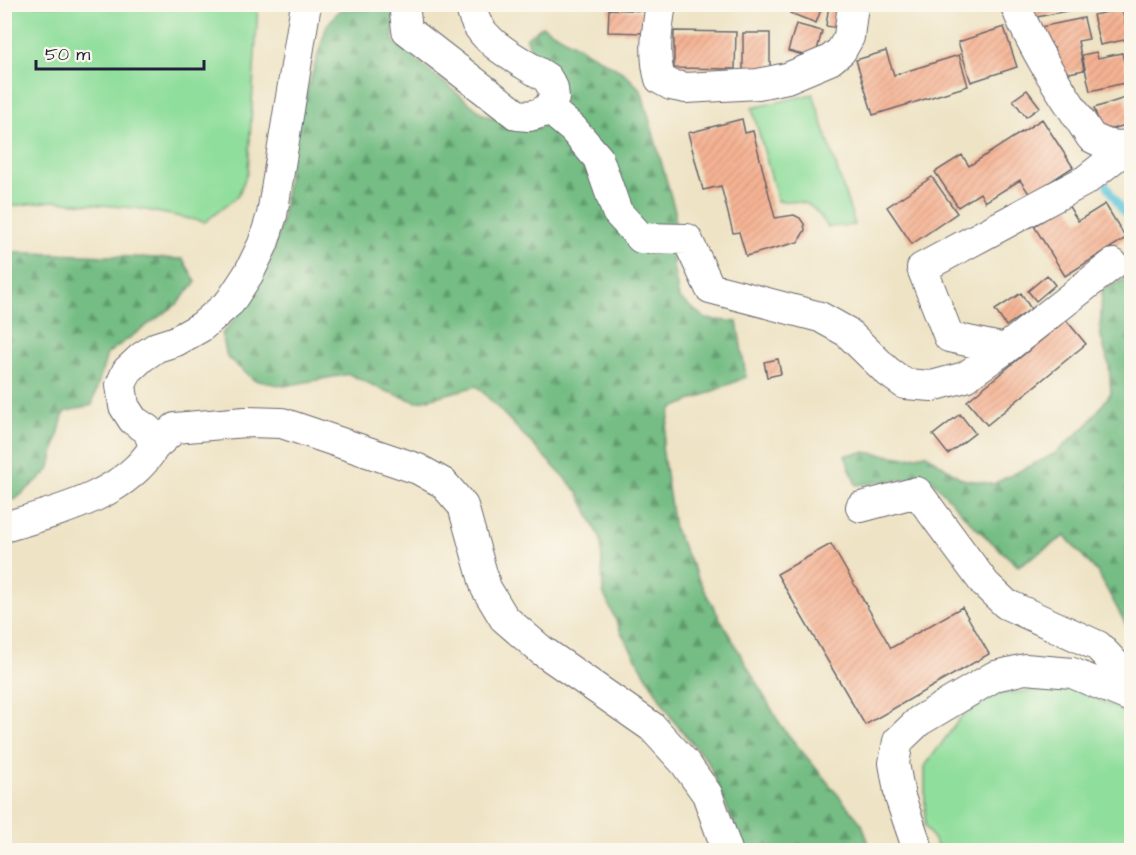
<svg xmlns="http://www.w3.org/2000/svg" width="1136" height="855" viewBox="0 0 1136 855" font-family="'Architects Daughter',sans-serif">
	<style>
		.green { fill: #90de9c; stroke: #59806c; stroke-width: 1.5 }
		.forest { fill: url(#forest-firs); stroke: #4b7060; stroke-width: 1.5 }
		.lines { fill: none; stroke-linecap: round; stroke-linejoin: round }
		.stream { stroke: #60c6dd; stroke-width: 7 }
		.building { fill: url(#building-hatch) }
		.minor-casing { stroke: #69666b; stroke-width: 32 }
		.minor { stroke: #fff; stroke-width: 30 }
	</style>
	<defs>
		<pattern id="forest-firs" width="22" height="20" patternUnits="userSpaceOnUse" patternTransform="scale(1.5)"><rect width="22" height="20" fill="#74bd84"/><path d="M5 1l3.5 6h-7zM16 11l3.5 6h-7z" fill="#5f996d"/></pattern>
		<pattern id="building-hatch" width="6" height="6" patternUnits="userSpaceOnUse" patternTransform="scale(1.5)"><rect width="6" height="6" fill="#f5b293"/><path d="M-1 1l2-2M0 6l6-6M5 7l2-2" fill="none" stroke="#d29980"/></pattern>
	</defs>
	<rect width="100%" height="100%" fill="#fbf7ec"/>
	<filter id="ink" filterUnits="userSpaceOnUse"><feTurbulence type="fractalNoise" baseFrequency=".0167" numOctaves="2"/><feDisplacementMap in="SourceGraphic" scale="12" xChannelSelector="R" yChannelSelector="G"/><feConvolveMatrix kernelMatrix="1 2 1 2 8 2 1 2 1" color-interpolation-filters="sRGB"/></filter>
	<filter id="wash" filterUnits="userSpaceOnUse"><feTurbulence type="fractalNoise" baseFrequency=".008" numOctaves="4" result="noise"/><feDisplacementMap in="SourceGraphic" scale="24" xChannelSelector="R" yChannelSelector="G"/><feGaussianBlur stdDeviation="1.35" result="paint"/><feColorMatrix in="noise" values="0 0 0 0 0 0 0 0 0 0 0 0 0 0 0 0 0 1.4 0 .05"/><feComposite in="paint" operator="in"/></filter>
	<g filter="url(#wash)">
		<rect width="100%" height="100%" fill="#eee3c5"/>
		<path class="green" d="M4,5h254l-10,166 -10,25 -33,26 -69,-14 -83,-7 -48,6z
			M813,94l42,131 -27,2c-16,-24 -21,-27 -50,-26l-26,-93z
			M1072,688l50,22 9,16v124h-191l-15,-24v-60l36,-49 37,-23z"/>
		<path class="forest" d="M364,5h27l3,10 -1,26 90,73 28,11 49,-16 -34,-71 16,-12 82,47 17,17 34,121 -2,56 6,31 27,21 31,3 9,55 -75,32 -9,38 12,81 30,62 77,136 81,98 9,26h-131l-4,-21 -28,-67 -36,-43 -50,-85 -19,-42 -2,-52 -23,-48 -101,-106 -60,16 -34,-12 -34,-16 -65,12 -30,-6 -27,-23 -5,-23 19,-23 27,-42 13,-45 13,-91 33,-108 13,-15 22,-1z
			M5,252l178,7 13,23 -19,22 -70,50 -15,51 -28,7 -15,58 -33,29 -11,2z
			M1125,279l7,9 -1,346 -33,-61 -33,-37 -47,30 -45,-41 -45,-49 -72,9 -11,-30 19,-3 43,6 19,-4 36,25 31,5 63,-31 33,-30 22,-30 -2,-28 -9,-32 2,-43z"/>
		<g class="lines">
			<path class="stream" d="M1101,176l21,35 10,10"/>
		</g>
		<g id="blocks">
			<path class="building" d="M793,4h30l-7,19 -26,-10z
				M829,4h18l-3,25 -18,-3z
				M1029,4h62v2l-59,12z
				M609,9l37,2 -1,22 -37,-1z
				M1122,9l7,30 -29,6 -7,-30z
				M1084,18l5,21 -11,2 6,29 -25,5 -5,-27 -9,2 -5,-23z
				M796,24l26,7 -7,27 -27,-7z
				M1004,27l13,40 -46,15 -13,-40z
				M674,31l62,1 -1,37 -61,-1z
				M743,33h27v37h-27z
				M886,51l8,24 65,-20 9,31 -95,29 -17,-55z
				M1096,52l2,6 24,-5 7,29 -39,9 -8,-36z
				M1027,90l13,17 -14,10 -13,-17z
				M1125,98l7,25 -30,9 -8,-24z
				M742,119l3,14 8,-2 22,87 19,-3 6,3 4,6 1,6 -7,12 -52,14 -7,-24 -6,1 -12,-47 -18,4 -15,-57z
				M1042,119l31,48 -43,28 -10,-15 -35,22 -5,-9 -22,14 -23,-35 27,-17 7,11z
				M932,177l25,36 -45,31 -25,-37z
				M1105,204l21,34 -61,38 -31,-50 34,-21 10,16z
				M1047,275l8,10 -19,16 -8,-10z
				M1021,293l10,16 -25,17 -11,-16z
				M1066,320l20,24 -99,81 -20,-24z
				M778,359l3,15 -14,3 -3,-15z
				M960,414l15,19 -27,21 -15,-19z
				M831,544l60,104 71,-41 27,47 -124,71 -88,-151z"/>
		</g>
	</g>
	<g filter="url(#ink)">
		<use href="#blocks" fill-opacity="0" stroke="#69666b" stroke-width="1.5"/>
		<g class="lines">
			<defs>
				<path id="minor" d="M404,4l3,26 110,85 12,1 11,-3 8,-5 6,-10 -1,-10 -6,-10c-27,-18 -74,-37 -76,-74
					M661,4c-4,25 -8,50 -1,75l11,6 15,3 72,-4 29,-6 43,-18 11,-9 8,-14 4,-33
					M1015,4c19,48 48,90 76,133 14,8 25,11 41,7
					M548,108l25,21 25,29 19,54 24,26 46,1 23,49 110,29 27,15 40,39 18,13 27,2 33,-9 40,-28 108,-85
					M1005,349l-56,-12 -27,-69 164,-88 44,-35
					M154,447l21,-19 70,-6 37,1 136,46 25,14 20,23 23,82 18,30 37,32 111,77 33,36 22,31 20,56
					M861,507l56,-15 68,92 21,20 92,42 16,17 18,34
					M4,527c51,-15 121,-31 150,-80l-6,-17 -15,-10 -9,-14 -3,-21 6,-14 15,-14 15,-10 19,-6 25,-14 29,-25 19,-29 14,-29 9,-29 34,-211
					M918,850l-18,-53 -6,-34 4,-22 21,-20 76,-45 30,-7 47,4 59,24"/>
			</defs>
			<use href="#minor" class="minor-casing"/>
			<use href="#minor" class="minor"/>
		</g>
	</g>
	<rect width="1136" height="855" fill="none" stroke="#fbf7ec" stroke-width="24"/>
	<path d="M36 60v9h168v-9" fill="none" stroke="#22223b" stroke-width="3"/>
	<text x="45" y="60" font-size="18" fill="#22223b" stroke="#fbf7ec" stroke-width="4.5" paint-order="stroke">50 m</text>
</svg>
